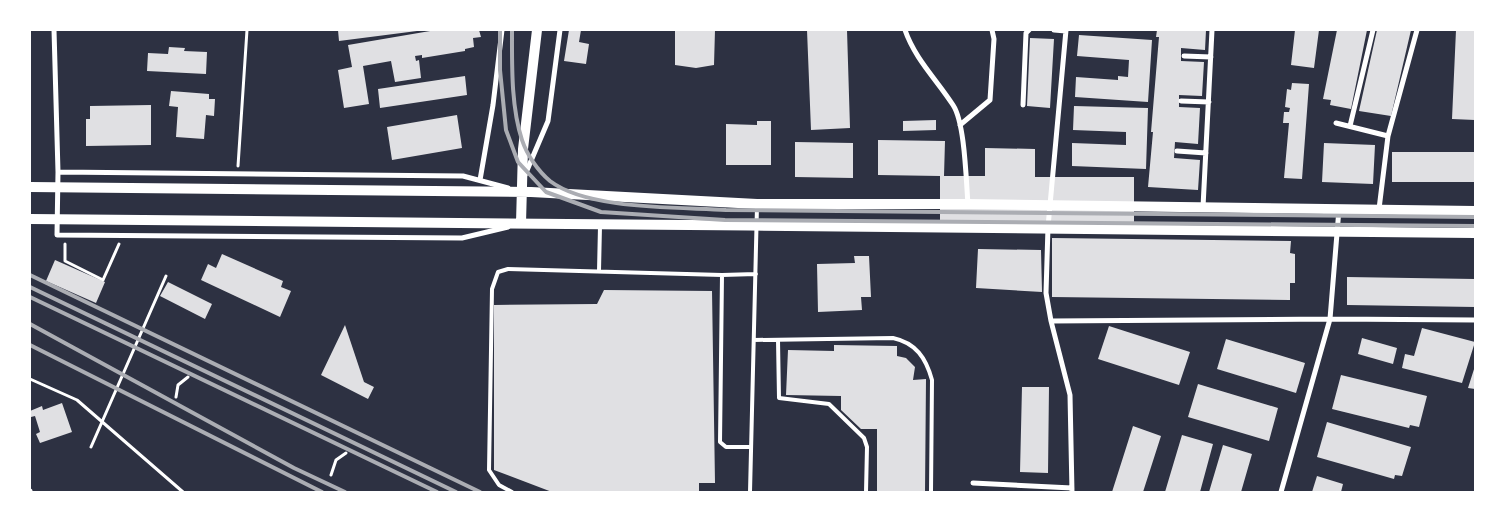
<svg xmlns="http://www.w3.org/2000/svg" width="1505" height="522" viewBox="0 0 1505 522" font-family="'Exo 2',sans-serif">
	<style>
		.building { fill: #e0e0e3 }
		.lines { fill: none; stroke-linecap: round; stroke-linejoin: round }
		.path { stroke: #fff; stroke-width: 3 }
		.service { stroke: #fff; stroke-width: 4 }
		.minor { stroke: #fff; stroke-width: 5 }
		.secondary { stroke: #fff; stroke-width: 10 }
		.rail { stroke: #abadb3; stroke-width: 4 }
	</style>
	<rect width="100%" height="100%" fill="#2d3142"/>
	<path class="building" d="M338,30h78l1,1 -78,10z
		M436,30h43l2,7 -8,1 1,9 -9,2v2l-43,7v-3l-7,1 1,5 3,-1 2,18 -26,4 -4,-21 -28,5 6,38 -25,4 -6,-38 14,-3 -4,-22z
		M569,30h12l-2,12 10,2 -3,20 -22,-3z
		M675,30h40l-1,35 -18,3 -21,-3z
		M807,30h40l3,98 -39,2z
		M1157,30h49l-1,20 -24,-2v13l23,1 -2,34 -23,-1v12l21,1 -2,36 -23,-2 -1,16 26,2 -2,30 -50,-3 5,-55h-2l8,-95h-3z
		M1295,30h24l-5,38 -23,-3z
		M1337,30h30l-16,79 -21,-4 1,-5 -8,-1z
		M1377,30h34l-20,86 -32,-5z
		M1456,30h19v90l-23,-1z
		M1079,35l73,5 -4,62 -73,-5 1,-20 42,3v-4l10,1 1,-17 -52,-4z
		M1030,38l24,1 -4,69 -23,-2z
		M169,47l16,1 -1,3 23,1 -1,22 -59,-3 1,-18 20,1z
		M465,76l2,19 -87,13 -2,-19z
		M1292,83l17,1 -7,95 -18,-1 5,-55h-6l1,-11h5l1,-4 -5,-1 2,-18 4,1z
		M171,91l38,3v5h6l-1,17 -8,-1 -2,24 -28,-2 2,-30 -9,-1z
		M151,105v40l-65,1v-27h4v-13z
		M1074,106l74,2 -2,61 -74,-3v-23l54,2v-13l-53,-2z
		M457,115l5,33 -70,12 -5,-33z
		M936,120v10l-33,1v-10z
		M757,121h14v44h-45v-41l31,1z
		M878,140l67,1 -1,35h41v-28l50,1v28h99v50l-194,-1v-50l-62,-1z
		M795,142l58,1v35l-58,-1z
		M1324,143l51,2 -2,39 -51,-2z
		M1392,152h83v30h-83z
		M1052,238l239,3 -1,12 5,1v29h-5v17l-238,-3z
		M978,249l63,1 1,42 -66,-4z
		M222,254l61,27 -2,6 10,4 -11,26 -79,-37 7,-16 8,4z
		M854,256h15l2,41h-10l1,13 -44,2 -1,-48 38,-1z
		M55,260l50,22 -9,21 -50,-22z
		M1347,277l128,2v28l-128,-2z
		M168,282l44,22 -7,15 -45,-23z
		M604,290l108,1 3,192h-16v9h-147l-58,-22v-165l103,-1z
		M345,325l19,57 10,5 -6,12 -47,-24z
		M1109,326l81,26 -11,33 -81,-26z
		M1422,328l53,14 -13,41 -60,-15 3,-14 9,2z
		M1362,338l35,10 -4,16 -35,-10z
		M1226,339l79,24 -9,30 -79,-24z
		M834,345l63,1v10l9,2 9,9 -2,13 13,-1 -1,113h-48v-63h-16l-20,-19v-14l-55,-1 2,-45 46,1z
		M1475,366v23l-7,-1z
		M1341,375l86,21 -8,31 -9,-2 -1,3 -77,-19z
		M1198,384l80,24 -9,33 -81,-24z
		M1022,387h27l-1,86 -28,-1z
		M62,403l10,29 -32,11 -4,-9 4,-2 -5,-16 -4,1 -1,-6 12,-5 1,4z
		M1327,422l84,25 -9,29 -7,-1 -1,4 -77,-22z
		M1133,426l28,10 -18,56h-31z
		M1182,435l31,9 -13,48h-35z
		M1223,445l29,9 -11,38h-32z
		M1317,476l26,8 -2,8h-29z"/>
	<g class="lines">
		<path class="path" d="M238,166l9,-136
			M65,244v17l38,19 16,-36
			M30,379l47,21 106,92
			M176,397l2,-12 10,-8
			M91,447l75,-171
			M331,475l5,-15 10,-7"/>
		<path class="service" d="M599,271l1,-45
			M722,275l-2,167 6,5h25
			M754,340l139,-2c23,5 33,20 39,42l-1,112
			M778,340l1,58 50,6 35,34 3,9 -1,45
			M512,492l-13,-7 -10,-15 3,-181 6,-17 10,-3 214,6 34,-1
			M750,492l7,-286"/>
		<path class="minor" d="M54,30l4,142 -1,63 405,3 46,-11
			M905,30c10,29 32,50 48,75 12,18 13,75 15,99
			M1054,30l12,1
			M1066,30l-18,197 -2,66 5,28 19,74 2,97
			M1184,56l27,1
			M1181,101l28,1
			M1023,105l3,-72 3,-3
			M1336,123l52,13
			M960,125l30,-25 4,-61 -2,-9
			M1350,126l23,-96
			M1177,151l29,2
			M58,172l405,4 45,12
			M525,175l23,-54 12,-91
			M480,180l13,-75 9,-75
			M1203,207l9,-177
			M1379,209l9,-73 29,-106
			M1051,321l279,-2 145,1
			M973,483l99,5
			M30,491v1
			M1281,492l49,-173 9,-110"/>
		<path class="secondary" d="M30,187l501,5 226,12h211l507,7
			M30,219c482,4 963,9 1445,14
			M521,223l2,-74 14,-119"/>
		<path class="rail" d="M500,30v40l6,60 12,32 28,30 55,20 124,8 750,6
			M512,30c0,36 -1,76 10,110 5,15 16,31 28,41 38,29 128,26 176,29l749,7
			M30,275l450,217
			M30,287l426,205
			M30,297l407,195
			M30,324l264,144 51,24
			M30,345l292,147"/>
	</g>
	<rect width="1505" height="522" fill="none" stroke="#ffffff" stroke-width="62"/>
</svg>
